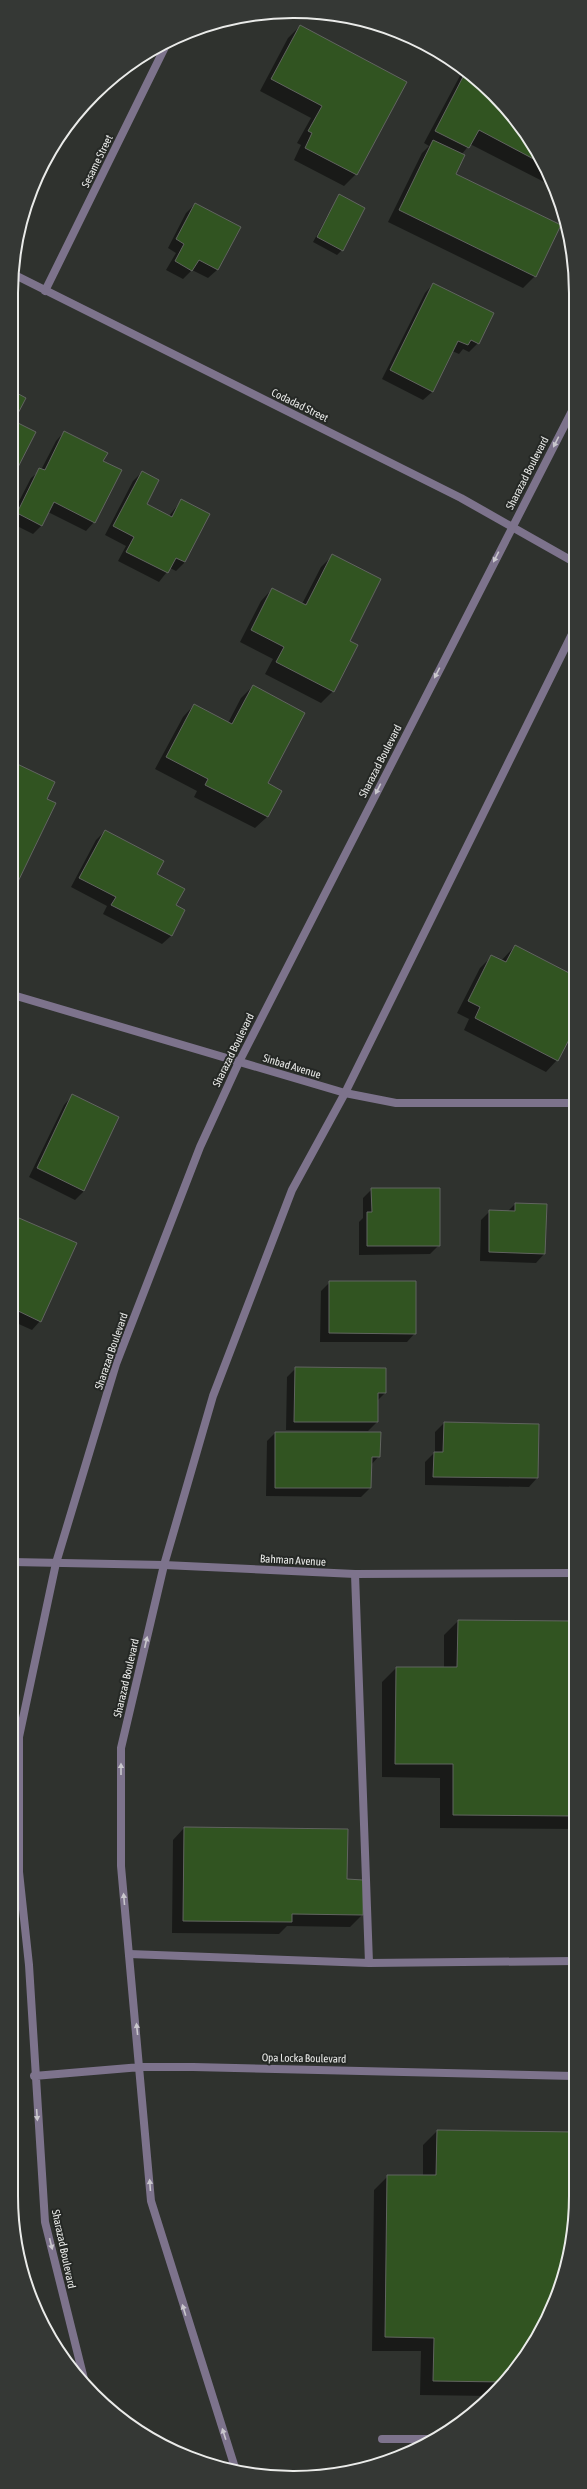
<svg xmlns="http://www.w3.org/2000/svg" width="587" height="2489" viewBox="0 0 587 2489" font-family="'Asap Condensed',sans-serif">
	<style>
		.shadow { fill: #0007 }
		.building { fill: #315421; stroke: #616460 }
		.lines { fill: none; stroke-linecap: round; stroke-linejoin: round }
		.service { stroke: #7d738c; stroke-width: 8 }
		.minor { stroke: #7d738c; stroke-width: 8 }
		.tertiary { stroke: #7d738c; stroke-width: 8 }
		.oneway { fill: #c9c7cd }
		.labels { text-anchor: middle; stroke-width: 4; stroke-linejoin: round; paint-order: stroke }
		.street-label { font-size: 11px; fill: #eaebe9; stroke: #252825 }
		.rim { fill: none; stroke: #eaebe9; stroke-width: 2 }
	</style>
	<rect width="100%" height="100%" fill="#2f322e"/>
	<path class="shadow" d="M300,26l56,148 -12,12 -50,-26 7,-15 -4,-2 14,-25 -51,-27 28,-53z
		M462,72l31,22 54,75 5,17 -82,-42 -8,10 -7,21 80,101 -12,12 -135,-66 34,-69 7,-7 -5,-3z
		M339,195l3,55 -5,5 -24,-13z
		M195,204l44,24 -22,42 -9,8 -16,-8 -9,9 -17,-9 10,-17 -8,-5 18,-35z
		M433,284l45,59 -9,9 -6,-3 -4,5 -7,-3 -20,41 -9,8 -41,-21 43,-86z
		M64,432l38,29 -8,61 -8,9 -38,-19 -6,13 -9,9 -20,-10v-11l18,-35 10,-8 15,-29z
		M142,472l3,32 24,12 12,-15 4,61 -9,9 -6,-3 -11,14 -41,-21 8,-15 -21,-11 28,-54z
		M333,555l16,86 -16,50 -12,12 -56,-29 8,-15 -33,-17 21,-41 11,-12 30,15 19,-37z
		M253,686l14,98 13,7 -13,26 -12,11 -61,-31 3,-6 -42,-22 28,-52 11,-12 34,18 13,-25z
		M13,763l41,20 -8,16 8,5 -41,86z
		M105,831l51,43 18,32 10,5 -13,25 -9,8 -59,-30 4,-8 -36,-19 25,-47z
		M515,946l42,114 -11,12 -82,-42 5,-11 -12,-6 23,-45 12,-12 9,5z
		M72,1096l12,95 -9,9 -46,-23 35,-72z
		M372,1189l67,56 -9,9 -71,1v-33l4,-4v-20z
		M515,1204l29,50 -8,9 -56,-2 1,-41 9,-9h18z
		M20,1219l20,102 -8,9 -20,-9v-95z
		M330,1282l85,51 -8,9h-87l1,-51z
		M296,1368l89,25 -8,8v21l-9,9 -82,-1 1,-53z
		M444,1423l94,2 -1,53 -8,9 -104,-2v-23l10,-10v-20z
		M275,1433l104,23 -8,9 -1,23 -9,9 -95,-1 1,-55z
		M458,1621l116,1v207l-134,-1v-50l-58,-1v-95l14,-14h48v-33z
		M184,1828l162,52 16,1v34l-12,12 -63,-1 -8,8 -107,-1 1,-93z
		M437,2131l137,2 -13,154 -23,50 -32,45 -15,14 -71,-1 1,-44h-49l2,-161 14,-14h35v-31z"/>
	<path class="building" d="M300,25l107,57 -50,93 -52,-27 7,-15 -4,-2 14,-25 -51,-27z
		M465,73l28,21 50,70 -64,-34 -10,18 -34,-17z
		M433,140l32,15 -9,19 105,51 -25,52 -137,-67z
		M339,194l26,14 -22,43 -26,-14z
		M195,203l46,24 -23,43 -19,-10 -7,11 -17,-10 9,-17 -8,-5z
		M433,283l61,30 -15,31 -8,-4 -3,5 -10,-4 -25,51 -43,-22z
		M13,391l13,7 -12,23 22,11 -23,45z
		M64,431l44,22 -5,8 19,9 -27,53 -41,-21 -12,24 -25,-13 22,-45 6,2z
		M142,471l17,9 -12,24 25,13 9,-18 29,15 -25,48 -9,-4 -8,15 -42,-21 8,-15 -21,-11z
		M332,554l49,25 -31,62 8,4 -24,47 -58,-30 8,-15 -33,-17 21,-42 34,17z
		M253,685l52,28 -37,70 14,8 -14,26 -63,-32 3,-6 -42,-22 28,-53 38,20z
		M13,762l42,20 -8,17 9,4 -43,89z
		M105,830l59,31 -7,13 28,15 -9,16 9,5 -13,26 -61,-31 5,-8 -37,-19z
		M515,945l58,30 1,55 -16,31 -83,-43 5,-11 -12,-6 23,-46 15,7z
		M72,1094l47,23 -35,74 -47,-23z
		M371,1188h69v58h-73v-34h5z
		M515,1203l32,1 -2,50 -56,-2v-42l26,1z
		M19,1218l58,25 -36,79 -29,-14v-75z
		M329,1281h87v53l-87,-1z
		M295,1367l91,1v25h-8v29h-84z
		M444,1422l95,2 -1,54 -105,-1 1,-25h9z
		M275,1432h106l-1,25h-8l-1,31h-96z
		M458,1620l116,1v195l-121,-1v-51h-58l1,-97h61z
		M184,1827l164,2 -1,50 16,1v35l-71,-1v8l-109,-1z
		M437,2130l137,2v101l-13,54 -23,50 -33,45 -72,-1 1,-43 -49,-1 2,-162h49z"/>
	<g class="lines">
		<path class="service" d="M355,1574l14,389
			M129,1954l240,9 205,-2
			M382,2439h46"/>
		<path class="minor" d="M13,274l448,224 113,64
			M45,291l123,-250
			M13,995l332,98 51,10h178
			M12,1562l152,3 191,9 219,-1"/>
		<path class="tertiary" d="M34,2076l107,-9h52l381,9
			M86,2387l-41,-165 -16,-257 -10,-93v-135l37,-174 60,-199 84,-217 39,-85 335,-655
			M236,2471l-85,-270 -30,-335v-118l43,-183 49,-169 79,-206 53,-97 229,-463"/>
	</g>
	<defs><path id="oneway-solid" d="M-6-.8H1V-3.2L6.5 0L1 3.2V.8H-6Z"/></defs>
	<g class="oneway">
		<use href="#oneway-solid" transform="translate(556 442) rotate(117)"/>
		<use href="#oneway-solid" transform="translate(496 557) rotate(117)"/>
		<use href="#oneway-solid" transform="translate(437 673) rotate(117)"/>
		<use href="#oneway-solid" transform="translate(378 789) rotate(117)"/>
		<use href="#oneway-solid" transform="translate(146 1642) rotate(-77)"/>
		<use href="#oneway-solid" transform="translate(121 1769) rotate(-90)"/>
		<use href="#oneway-solid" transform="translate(124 1899) rotate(-95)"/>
		<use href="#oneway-solid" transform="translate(137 2029) rotate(-96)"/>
		<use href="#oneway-solid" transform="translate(37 2115) rotate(86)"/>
		<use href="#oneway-solid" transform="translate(150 2185) rotate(-94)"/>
		<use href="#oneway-solid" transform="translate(51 2244) rotate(76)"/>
		<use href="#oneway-solid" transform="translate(184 2310) rotate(-107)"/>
		<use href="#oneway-solid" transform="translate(224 2434) rotate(-108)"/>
	</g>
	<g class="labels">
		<g class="street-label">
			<text transform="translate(97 161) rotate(-64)" y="4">Sesame Street</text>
			<text transform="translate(300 405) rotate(26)" y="4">Codadad Street</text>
			<text transform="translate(527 473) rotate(-63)" y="4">Sharazad Boulevard</text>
			<text transform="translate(380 761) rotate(-63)" y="4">Sharazad Boulevard</text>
			<text transform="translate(233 1050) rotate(-64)" y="4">Sharazad Boulevard</text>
			<text transform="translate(292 1066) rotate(17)" y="4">Sinbad Avenue</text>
			<text transform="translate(111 1351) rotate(-71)" y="4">Sharazad Boulevard</text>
			<text transform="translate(293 1560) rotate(3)" y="4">Bahman Avenue</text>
			<text transform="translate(126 1678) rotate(-77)" y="4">Sharazad Boulevard</text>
			<text transform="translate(304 2058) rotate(1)" y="4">Opa Locka Boulevard</text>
			<text transform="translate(64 2249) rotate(78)" y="4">Sharazad Boulevard</text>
		</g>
	</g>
	<path d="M0 0H587V2489H0ZM293 18H294A275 275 0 0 1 569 293V2196A275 275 0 0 1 294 2471H293A275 275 0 0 1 18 2196V293A275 275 0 0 1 293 18Z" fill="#353835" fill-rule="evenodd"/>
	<path class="rim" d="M293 18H294A275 275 0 0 1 569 293V2196A275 275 0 0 1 294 2471H293A275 275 0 0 1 18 2196V293A275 275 0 0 1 293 18Z"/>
</svg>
